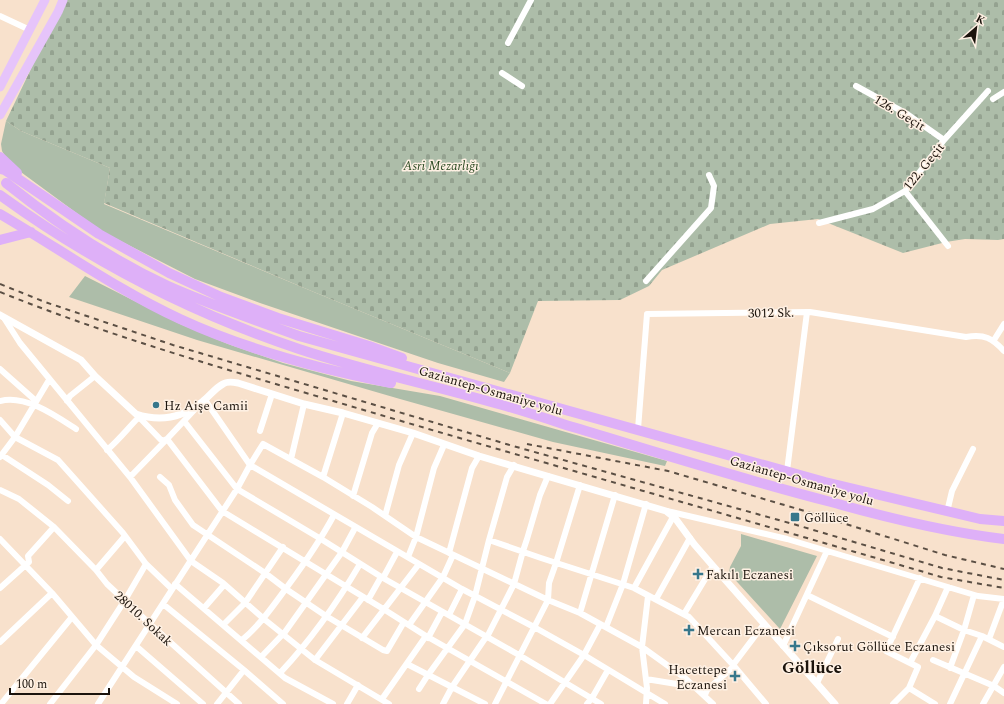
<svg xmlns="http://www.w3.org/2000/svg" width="1004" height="704" viewBox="0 0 1004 704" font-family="Spectral,serif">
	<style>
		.green { fill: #adbda9 }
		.cemetery { fill: url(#cemetery-stones) }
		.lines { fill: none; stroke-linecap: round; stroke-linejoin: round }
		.minor { stroke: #fff; stroke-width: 6 }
		.tertiary { stroke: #fff; stroke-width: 7 }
		.primary { stroke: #e6c4fa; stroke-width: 9 }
		.trunk { stroke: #deb0f8; stroke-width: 10 }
		.rail { stroke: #5b4f44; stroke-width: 2; stroke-dasharray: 5 5; stroke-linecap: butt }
		.poi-dot { fill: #37778b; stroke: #fef0e3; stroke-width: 1.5 }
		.labels { text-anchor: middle; stroke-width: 3; stroke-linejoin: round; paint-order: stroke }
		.street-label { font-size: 13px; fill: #1b130c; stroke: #fef0e3 }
		.park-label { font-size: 13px; font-style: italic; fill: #2b4a22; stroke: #fef0e3 }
		.poi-label { font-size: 13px; fill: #1b130c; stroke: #fef0e3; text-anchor: start }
		.district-label { font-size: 17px; font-weight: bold; fill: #1b130c; stroke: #fef0e3 }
	</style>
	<defs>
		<pattern id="cemetery-stones" width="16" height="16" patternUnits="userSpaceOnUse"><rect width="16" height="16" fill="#adbda9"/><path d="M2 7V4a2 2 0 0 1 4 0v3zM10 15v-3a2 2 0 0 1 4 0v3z" fill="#94a290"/></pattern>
	</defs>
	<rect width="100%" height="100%" fill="#f8e1cc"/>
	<path class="green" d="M6,121l15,10 89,37 -6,36 205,86 201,83 -6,9 -66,-19 -178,-60 -65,-24 -94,-48 -91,-67 -8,-13 -1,-7z
		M85,276l95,48 48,20 55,19 68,18 89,15 227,65 -2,5 -112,-24 -153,-43 -203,-59 -128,-43z
		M741,534l76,22 -37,73 -51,-56 1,-6 11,-21z"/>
	<path class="cemetery" d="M64,0h940v239l-6,1 -33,-1 -19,3 -43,11 -85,-34 -48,5 -108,46 -13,16 -29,14 -82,1 -28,72 -201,-83 -205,-87 6,-35 -89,-37 -15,-10z"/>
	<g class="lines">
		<path class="minor" d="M0,16l30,14
			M508,43l23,-43
			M502,73l20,13
			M856,86l51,28 37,26
			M993,99l11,-7
			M905,191l43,55
			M819,223l54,-14 32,-18 39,-51 44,-49
			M646,281l65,-73 3,-22 -5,-11
			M4,318l16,25 110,134 61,84 32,22 41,36 51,41 74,44
			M994,340l10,-16
			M0,369l36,32
			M205,400l45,65 212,124 72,38 50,28 81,49
			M0,401c25,-7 56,15 76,28
			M67,401l3,-5 25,-20
			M136,414l26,27 5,-2 31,-33
			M0,420l15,17 43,23 65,73 23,31 26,25
			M184,421l53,68 84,50 62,39 136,77 82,49
			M638,429l9,-115 163,-2 156,25c19,-3 26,1 38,14
			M260,431l12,-37
			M107,450c12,-10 21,-22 32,-33
			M2,455l46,30 20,16
			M0,457l15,-20 34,-57
			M291,459l13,-55
			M787,471l20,-159
			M130,477l37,-38 55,72 163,99 41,26 120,68
			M160,477l9,8 6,15 18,25 72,48 21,16 40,27 57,34 4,1 17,-29
			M323,477l20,-64
			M0,490l19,9 35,28 -26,29 1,6 -29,26
			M353,496l19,-63 6,-10
			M667,511l120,28 191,57 26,3
			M947,512l5,-21 21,-42
			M385,516l14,-51 14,-32
			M54,527l42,43 11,14 43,40 89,80
			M0,539l52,54 44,52 38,32 43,27
			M489,540l52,18 93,30 55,29 45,49 32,38
			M449,553l23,-85 7,-12
			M408,557l8,-20 18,-69 10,-23
			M96,570l29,-34
			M383,578l14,-26
			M175,584l110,94 48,26
			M634,588l39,-71
			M807,595l86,42
			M656,599l34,-61
			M368,600l13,-23
			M163,604l81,66 39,34
			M204,608l20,-23
			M580,613l35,-118
			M684,614l29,-48
			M449,615l13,-26
			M935,616l29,14 18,6 22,11
			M223,625l22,-22 38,-56
			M409,625l34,-48 10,-22
			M606,627l17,-43 23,-80
			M362,638l57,-74
			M428,638l14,-26
			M989,639l15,-40
			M242,640c18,-15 31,-34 45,-53 17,-23 33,-46 47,-72
			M0,642l52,-49
			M136,646l67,58
			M783,646l44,-95
			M261,657l24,-25 57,-80 13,-24
			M315,660l48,-63
			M933,660l61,26 10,7
			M910,663l25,-47 13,-29
			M407,664l78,40
			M733,665l31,-41
			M950,668l14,-38 10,-35
			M280,673c31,-33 57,-70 80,-109
			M646,679l49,8
			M817,683l21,-44
			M909,688l26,16
			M419,689l9,-14 37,-51 10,-28 14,-56 18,-63 7,-12
			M705,695l2,-5 27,-24
			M382,699l44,-63
			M1,704l71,-87
			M50,704l46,-59 29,-45 21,-36
			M98,704l139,-215 13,-24 13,-21 60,33 49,30 44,30 132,63 32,13 62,34 43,31 28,26
			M217,704l27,-34
			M347,704l11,-19
			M443,704l9,-17 32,-47 3,-3 27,-53 9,-33 4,-12 13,-44 8,-19
			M495,704l53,-104 1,-17 7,-20 24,-78
			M550,704l34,-49 16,-30
			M587,704l5,-6 16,-28
			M646,704l1,-16 -5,-41 6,-51
			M893,704l16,-16 9,-21 -32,-16 34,-73
			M950,704l32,-68
			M983,704l21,-37"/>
		<path class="tertiary" d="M0,315l81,45 14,16 41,38c24,8 46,4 66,-12 7,-5 13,-14 21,-18 4,-3 10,-2 15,-1l66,21 39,9 70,20 66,23 187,55 9,7 19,26 19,22 122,138"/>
		<path class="primary" d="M0,87l45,-87
			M0,115l58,-103 5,-12"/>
		<path class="trunk" d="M0,157l17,16
			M0,169l5,1 94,64 70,39 52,24 57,21 91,28 33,12
			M6,183c50,40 104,76 162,103 43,19 87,34 131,50l526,146 155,37 24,2
			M0,195c92,67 191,118 299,154 63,21 128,35 192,53 24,6 48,14 72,22 89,27 178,55 268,78 57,16 114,30 173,37
			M0,214c60,35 117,76 180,105 67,31 139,50 211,64
			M0,240l31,-8"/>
		<path class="rail" d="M0,284l45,18 128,43 340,101 280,78 149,44 62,12
			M0,292c119,48 243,82 367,119 191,56 383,110 574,166l63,11
			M527,444l141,27 130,38 147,46 59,14"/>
	</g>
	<g class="poi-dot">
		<circle cx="156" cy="405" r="4"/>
		<rect x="790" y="512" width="10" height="10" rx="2"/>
		<path d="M696 568h4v4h4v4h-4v4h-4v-4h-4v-4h4z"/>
		<path d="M687 624h4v4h4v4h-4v4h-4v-4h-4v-4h4z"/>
		<path d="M793 640h4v4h4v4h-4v4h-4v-4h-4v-4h4z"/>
		<path d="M733 670h4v4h4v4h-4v4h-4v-4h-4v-4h4z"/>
	</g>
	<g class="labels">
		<g class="street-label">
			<text transform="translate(900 112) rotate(31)" y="5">126. Geçit</text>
			<text transform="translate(923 166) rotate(-51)" y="5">122. Geçit</text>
			<text transform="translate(771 312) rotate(-1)" y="5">3012 Sk.</text>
			<text transform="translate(491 390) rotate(16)" y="5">Gaziantep-Osmaniye yolu</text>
			<text transform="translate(802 480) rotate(16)" y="5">Gaziantep-Osmaniye yolu</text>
			<text transform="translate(144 618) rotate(43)" y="5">28010. Sokak</text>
		</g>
		<g class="park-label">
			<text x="441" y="170">Asri Mezarlığı</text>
		</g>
		<g class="poi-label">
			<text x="164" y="410">Hz Aişe Camii</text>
			<text x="804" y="522">Göllüce</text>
			<text x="706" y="579">Fakılı Eczanesi</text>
			<text x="697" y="635">Mercan Eczanesi</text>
			<text x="803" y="651">Çıksorut Göllüce Eczanesi</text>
			<text x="727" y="674" text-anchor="end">Hacettepe<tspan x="727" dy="15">Eczanesi</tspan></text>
		</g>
		<g class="district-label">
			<text x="812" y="673">Göllüce</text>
		</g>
	</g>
	<g transform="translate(976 28) rotate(28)" stroke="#fef0e3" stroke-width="3" paint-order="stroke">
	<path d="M0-3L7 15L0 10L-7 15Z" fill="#1b130c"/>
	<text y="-6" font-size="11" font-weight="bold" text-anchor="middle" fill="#1b130c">K</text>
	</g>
	<path d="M10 688v6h99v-6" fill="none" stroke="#1b130c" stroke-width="2"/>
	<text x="16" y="688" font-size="12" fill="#1b130c" stroke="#fef0e3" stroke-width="3" paint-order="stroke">100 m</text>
</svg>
